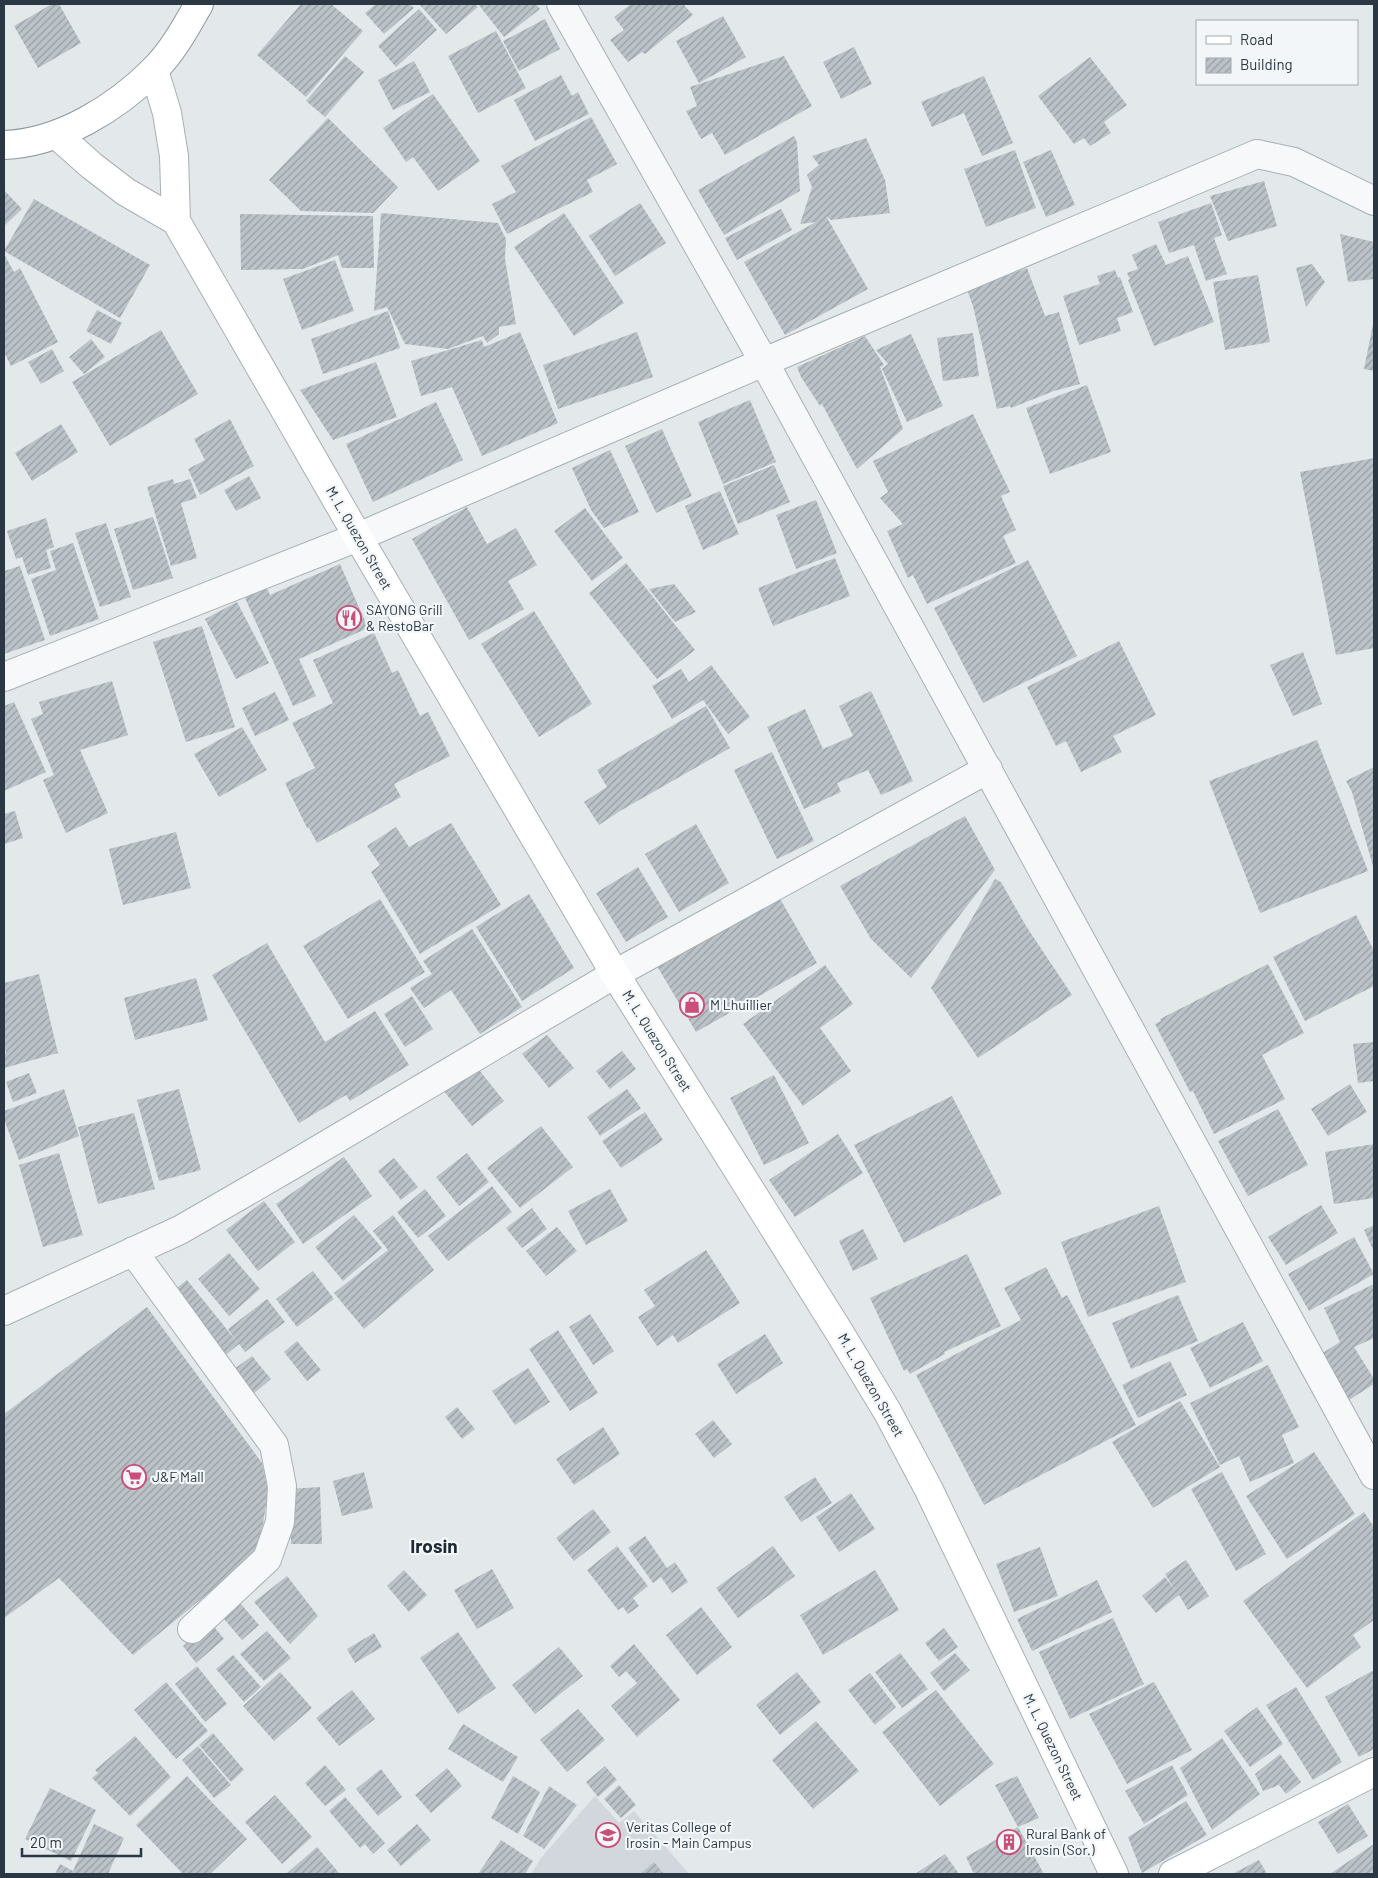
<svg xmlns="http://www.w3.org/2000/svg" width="1378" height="1878" viewBox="0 0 1378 1878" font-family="Barlow,sans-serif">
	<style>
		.built { fill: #d1d7dd }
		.building { fill: url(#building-hatch) }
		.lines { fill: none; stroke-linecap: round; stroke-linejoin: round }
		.street-casing { stroke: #a8b0b5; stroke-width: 30 }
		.secondary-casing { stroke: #a8b0b5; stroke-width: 30 }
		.highway-casing { stroke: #8b98a1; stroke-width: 30 }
		.street { stroke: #f6f8f9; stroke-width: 28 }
		.secondary { stroke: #fff; stroke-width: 28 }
		.highway { stroke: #fff; stroke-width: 28 }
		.labels { text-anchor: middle; stroke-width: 4.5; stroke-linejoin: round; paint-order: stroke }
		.street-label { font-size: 14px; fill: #2b3843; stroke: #f3f6f8 }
		.poi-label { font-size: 14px; fill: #2b3843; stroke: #f3f6f8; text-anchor: start }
		.district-label { font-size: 19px; font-weight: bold; fill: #1d2934; stroke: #f3f6f8 }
	</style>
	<defs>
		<pattern id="building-hatch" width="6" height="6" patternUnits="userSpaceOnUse" patternTransform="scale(1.25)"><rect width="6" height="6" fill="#bbc2c8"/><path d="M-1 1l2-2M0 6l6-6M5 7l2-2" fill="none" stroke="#989fa4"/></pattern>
	</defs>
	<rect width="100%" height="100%" fill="#e3e8eb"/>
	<path class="built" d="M595,1796l24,27 15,-12 55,63h-158l10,-16z"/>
	<path class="building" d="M52,4h7l22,39 -43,25 -24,-42z
		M301,4h30l32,27 -57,66 -49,-42z
		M376,4h33l5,4 -30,26 -19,-21z
		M419,4h56l3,3 -32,27z
		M478,4h58l4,5 -36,28z
		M631,4h52l10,11 -48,39 -3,-2 -14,10 -18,-22 14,-10 -10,-13z
		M419,9l18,21 -41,37 -18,-21z
		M723,16l23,41 -47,26 -23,-42z
		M545,19l15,30 -41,22 -16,-30z
		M496,31l30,57 -48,25 -30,-57z
		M854,47l18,37 -31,15 -18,-37z
		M345,56l19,16 -39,45 -19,-16z
		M784,56l28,50 -87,49 -13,-22 -11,6 -15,-28 11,-5 -7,-19z
		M1090,57l37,48 -23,17 7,11 -21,13 -6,-8 -10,6 -36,-48z
		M414,61l16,31 -37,18 -15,-30z
		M561,75l11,21 6,-4 11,22 -54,27 -21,-41z
		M984,76l29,67 -31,13 -18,-43 -32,14 -11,-25z
		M433,94l47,67 -42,30 -25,-34 -7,5 -23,-34z
		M591,117l26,47 -30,16 6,12 -86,42 -15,-30 24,-12 -15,-26z
		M328,118l70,69 -25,26 -72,-2 -32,-31z
		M794,136l3,6 3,49 -76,44 -26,-45z
		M866,138l19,42 5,33 -59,7 -5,-4 42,73 -83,46 -41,-73 72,-40 -16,2 12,-37 -5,-12 12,-10 -7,-9z
		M1015,150l21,58 -50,19 -22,-58z
		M1051,150l24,55 -29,12 -23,-55z
		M1264,181l13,45 -49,15 -18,-45z
		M4,190l18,19 -18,17z
		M34,199l116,66 -30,53 -116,-67z
		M640,203l26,40 -51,33 -26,-40z
		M1211,203l11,32 -8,3 13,36 -21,7 -12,-36 -25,8 -11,-31z
		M781,209l11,21 -55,30 -12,-22z
		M381,213l117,10 8,16 -1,20 11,65 -17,3v7l-12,9 -4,-7 -35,13 -43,-5 -18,-37 -13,4z
		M564,213l60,90 -50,33 -60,-89z
		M240,214l133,2 1,52h-32l-4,-13 -35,14 -62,1z
		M1340,234l34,8v37l-26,3z
		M1156,244l10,21 22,-9 26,66 -60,24 -26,-66 2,-1 -3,-6 11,-4 -6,-14z
		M4,254l10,18 6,-4 38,74 -47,24 -7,-14z
		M335,260l19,51 -52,19 -19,-51z
		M1312,264l13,18 -19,25 -10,-39z
		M1027,268l18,48 14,-4 21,72 -26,7 -43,17 -1,-2 -13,3 -24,-103 -6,-16z
		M1115,270l3,8 2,-1 13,35 -16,6 4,13 -42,14 -16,-49 37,-12 -3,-8z
		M1258,275l12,67 -45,8 -12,-68z
		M97,310l25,13 -11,21 -25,-13z
		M388,311l12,37 -77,26 -12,-35z
		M1373,324h1v47l-10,-2z
		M161,330l37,64 -88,52 -38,-64z
		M520,332l38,91 -76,33 -30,-69 -31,9 -10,-35 71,-21 2,7z
		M637,332l16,45 -95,32 -15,-44z
		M973,333l6,43 -36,5 -6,-43z
		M911,334l32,72 -36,16 -25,-53 6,-5 -12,-14z
		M865,336l19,29 -4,2 23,62 -46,40 -35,-65 -2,2 -19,-29 -4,-10z
		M91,339l14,18 -21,17 -15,-17z
		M52,349l12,22 -23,13 -13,-22z
		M376,362l21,55 -64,23 -33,-50z
		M1087,385l24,67 -61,22 -24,-66z
		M750,400l26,62 -53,22 -25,-62z
		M436,402l27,58 -90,42 -27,-58z
		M973,414l37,78 -9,4 15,34 -13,6 13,27 -89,41 -14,-29 -5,3 -21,-47 16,-7 -23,-26 8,-6 -15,-31z
		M230,419l24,47 -54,29 -12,-26 17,-9 -11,-21z
		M61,424l17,28 -46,29 -17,-28z
		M662,429l30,67 -36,17 -31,-67z
		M610,450l29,62 -35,16 -13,-18 -19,-42z
		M1374,458v190l-38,7 -36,-183z
		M774,465l16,37 -52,22 -15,-38z
		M249,476l12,22 -25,13 -12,-21z
		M173,479l1,5 16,-5 7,19 -16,5 16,55 -26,8 -24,-79z
		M720,491l19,43 -36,16 -18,-44z
		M816,500l21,53 -41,16 -20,-54z
		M467,507l20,37 29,-16 21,37 -29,16 16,28 -55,31 -57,-101z
		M585,508l38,50 -31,23 -38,-50z
		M153,517l20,61 -40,12 -19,-61z
		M46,518l8,29 -8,3 5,18 -23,7 -6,-18 -6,2 -9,-28z
		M106,523l25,74 -31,10 -25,-74z
		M73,543l26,76 -49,17 -19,-57 25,-9 -6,-19z
		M835,558l15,38 -77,30 -15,-38z
		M1028,560l49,96 -94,47 -49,-95z
		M626,563l69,87 -38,29 -68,-86z
		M340,564l28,64 -69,31 17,37 -23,10 -51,-115 22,-10 6,14z
		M20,566l25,74 -41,14v-83z
		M674,584l22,28 -21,10 -26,-33z
		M237,602l32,61 -33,16 -31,-60z
		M534,611l58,93 -53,33 -58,-93z
		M202,626l33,101 -49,15 -33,-100z
		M374,633l18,40 6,-3 22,46 8,-4 22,44 -56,28 7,13 -84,46 -8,-15h-2l-22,-45 30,-15 -23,-45 41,-20 -20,-43z
		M1119,641l37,74 -43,21 9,16 -41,20 -15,-31 -10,5 -29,-59z
		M1303,652l19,52 -29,12 -23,-51z
		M711,665l39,52 -22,17 -25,-34 -31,19 -20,-33 29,-17 8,13z
		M112,681l16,54 -48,15 28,63 -42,20 -23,-53 11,-5 -23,-56 12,-5 -4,-12z
		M871,691l42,90 -32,14 -13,-25 -31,13 4,9 -37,17 -37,-82 38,-18 18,40 30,-13 -14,-30z
		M275,692l14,28 -34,16 -13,-28z
		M14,702l32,70 -42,19v-85z
		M706,706l24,42 -110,63 -21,14 -15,-23 23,-15 -10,-17z
		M242,727l25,43 -48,27 -25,-43z
		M1317,740l51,131 -108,42 -51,-132z
		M772,752l42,89 -37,18 -43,-89z
		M1374,767v103l-22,-78 -6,-11z
		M15,811l8,27 -19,6v-30z
		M965,816l30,54 -84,108 -40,-39 -31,-53z
		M451,823l50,82 -81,49 -49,-82 9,-7 -13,-19 29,-19 13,20z
		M696,824l33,59 -50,29 -34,-58z
		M176,832l15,56 -68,17 -14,-56z
		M638,867l30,50 -42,25 -30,-49z
		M995,879l6,3 25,44 46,69 -94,63 -47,-70z
		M529,894l45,74 -52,33 -46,-74z
		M779,897l38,66 -121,69 -39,-66z
		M380,899l45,73 -77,47 -45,-73z
		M1356,915l18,36v35l-69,35 -32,-64z
		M472,929l50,78 -42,27 -29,-44 -27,18 -14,-20 22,-14 -9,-13z
		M267,943l58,99 50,-31 34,54 -59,36 -4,-6 -47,28 -87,-148z
		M1268,964l36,69 -42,22 23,44 -71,35 -21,-43 -3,1 -35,-68 6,-3 -1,-2z
		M825,965l28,39 -33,24 31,43 -48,35 -60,-82z
		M39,974l19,79 -54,15v-14l2,-1 -2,-9v-61z
		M196,978l12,42 -73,20 -11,-42z
		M412,996l21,33 -28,18 -21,-33z
		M547,1035l27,33 -25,20 -27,-34z
		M1374,1042v39l-16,2 -5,-39z
		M622,1051l14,18 -26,20 -14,-18z
		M475,1065l29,36 -32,25 -29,-36z
		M29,1073l8,20 -24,9 -7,-20z
		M774,1075l35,68 -45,22 -34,-67z
		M1350,1084l17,28 -39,24 -17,-27z
		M64,1089l15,47 -60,24 -15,-41v-8z
		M179,1089l22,81 -42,11 -22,-81z
		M627,1089l14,19 -41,28 -13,-19z
		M952,1096l50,98 -98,49 -50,-98z
		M1278,1109l30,56 -60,31 -30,-55z
		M645,1112l18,28 -42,28 -19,-27z
		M134,1113l21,76 -57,15 -20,-77z
		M541,1126l32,41 -53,41 -33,-40z
		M838,1134l25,39 -68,44 -26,-37z
		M1374,1144v54l-40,6 -9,-52z
		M59,1153l24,82 -40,12 -24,-82z
		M467,1153l22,29 -30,24 -23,-29z
		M344,1157l28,39 -69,48 -27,-40z
		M394,1158l24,29 -17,13 -23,-29z
		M492,1186l20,26 -64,49 -20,-25z
		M425,1189l21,27 -28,22 -21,-26z
		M610,1189l18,32 -42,24 -18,-34z
		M264,1201l31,41 -37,29 -32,-41z
		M1321,1205l17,28 -52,32 -18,-28z
		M1159,1206l27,76 -98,35 -27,-75z
		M532,1208l15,21 -25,19 -16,-20z
		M354,1215l28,33 -39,33 -28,-34z
		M393,1215l41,55 -70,59 -30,-36 54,-43 -15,-19z
		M1374,1225v27l-10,-22z
		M557,1227l20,24 -31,25 -20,-25z
		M863,1229l15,30 -25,12 -14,-30z
		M1354,1237l20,37 -65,37 -21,-37z
		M706,1250l34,53 -62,40 -5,-8 -16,11 -19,-29 17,-11 -11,-16z
		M229,1253l31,36 -31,27 -31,-37z
		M967,1254l34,72 -57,26 1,2 -35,20 -3,-5 -3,2 -34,-73z
		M1046,1267l16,31 5,-3 69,130 -152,80 -68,-130 105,-55 -17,-32z
		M313,1271l21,28 -37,28 -21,-28z
		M187,1280l50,62 -9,-13 39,-30 18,23 -40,30 -6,-8 -17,14 -52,-65z
		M1374,1284v54l-20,9 20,32v5l-25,16 -28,-46 19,-12 -16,-34z
		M1178,1295l20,46 -67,28 -19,-46z
		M147,1307l115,156 6,28 -5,33 -9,32 -121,99 -74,-77 -55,40v-204z
		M590,1314l24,37 -21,14 -24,-38z
		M1243,1322l20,39 -53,27 -20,-40z
		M558,1330l40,63 -28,18 -41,-62z
		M765,1334l18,29 -47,31 -19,-30z
		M297,1341l24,29 -14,11 -23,-29z
		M252,1356l19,23 -18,15 -20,-24z
		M1170,1361l17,34 -49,23 -16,-33z
		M1268,1365l31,62 -17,8 12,28 -44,19 -11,-26 -19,9 -30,-62z
		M528,1368l22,34 -35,23 -23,-34z
		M1180,1401l40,66 -67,41 -41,-66z
		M457,1407l18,22 -13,10 -17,-22z
		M713,1420l19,24 -18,14 -19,-24z
		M603,1427l17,27 -46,31 -18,-26z
		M1314,1452l41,62 -68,45 -41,-63z
		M364,1472l9,36 -31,8 -9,-35z
		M1222,1472l44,82 -30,17 -45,-82z
		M815,1477l17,26 -31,19 -17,-25z
		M320,1487l2,57h-31l-3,-55z
		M851,1493l24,36 -36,23 -23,-35z
		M593,1509l18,23 -37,29 -18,-23z
		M1364,1512l10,15v93l-21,15 8,12 -54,41 -64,-87z
		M645,1536l22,32 8,-6 13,20 -16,11 -11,-16 -8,6 -25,-35z
		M617,1546l31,40 -15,12 6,8 -11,8 -5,-7 -5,3 -31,-40z
		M773,1546l22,30 -57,42 -22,-30z
		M1040,1547l18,49 -44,16 -18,-48z
		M1186,1560l23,36 -21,14 -9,-15 -23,18 -14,-17 23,-19 10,13 -10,-16z
		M492,1569l22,39 -37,21 -23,-39z
		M404,1570l23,25 -18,17 -22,-26z
		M875,1570l24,40 -76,45 -23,-40z
		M287,1576l31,40 -28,28 -36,-42z
		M1097,1580l15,32 -80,39 -15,-32z
		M241,1604l18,21 -17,15 -18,-21z
		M701,1607l31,40 -35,28 -31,-40z
		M1113,1618l31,66 -74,35 -31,-67z
		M211,1623l13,16 -28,24 -13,-17z
		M944,1628l14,19 -19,14 -14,-18z
		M267,1631l24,27 -27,23 -24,-27z
		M458,1632l38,56 -38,26 -38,-56z
		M374,1633l8,14 -27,16 -8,-14z
		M634,1644l46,56 -43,37 -26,-31 26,-23 -11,-12 -7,6 -9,-11z
		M559,1647l24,29 -48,38 -23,-29z
		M900,1653l28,36 -26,19 -27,-36z
		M955,1653l15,17 -26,21 -14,-18z
		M233,1655l28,32 -17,15 -28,-33z
		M197,1666l30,38 -22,18 -30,-38z
		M1374,1670v79l-15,8 -34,-60z
		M280,1672l32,36 -38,33 -31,-35z
		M797,1672l24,30 -41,33 -24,-30z
		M870,1673l26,34 -21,18 -27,-35z
		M166,1682l42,49 -32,28 -42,-49z
		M1154,1682l38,68 -65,34 -38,-70z
		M1296,1687l46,75 -29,18 -47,-75z
		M352,1690l23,29 -36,27 -23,-28z
		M936,1690l58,74 -54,42 -58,-74z
		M1257,1707l26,37 -33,23 -26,-36z
		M578,1709l27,31 -38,32 -27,-32z
		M816,1721l43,50 -46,38 -41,-49z
		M463,1724l55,33 -15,25 -55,-33z
		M213,1733l31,37 -13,12 -32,-37z
		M135,1736l36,41 -41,39 -38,-38 6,-5 -3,-3z
		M1222,1738l38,56 -48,36 -32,-62z
		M198,1746l33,39 -17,13 -32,-38z
		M1280,1754l21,28 -15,12 -7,-9 -16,6 -8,-17z
		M325,1765l21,25 -21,16 -20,-23z
		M1172,1765l16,30 -44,29 -19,-33z
		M605,1766l12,14 -19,17 -12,-15z
		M447,1768l15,18 -31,27 -16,-18z
		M381,1769l21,28 -24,19 -22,-27z
		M187,1776l60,63 -37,35h-27l-47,-49z
		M513,1776l27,16 -22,42 -27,-16z
		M1017,1776l22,42 -21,9 -23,-42z
		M619,1785l17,20 -15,13 -17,-19z
		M549,1786l28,19 -33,44 -21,-13z
		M50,1788l46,22 -25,51 -46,-22z
		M275,1795l37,42 -30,27 -37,-42z
		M345,1797l40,46 -12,11 -8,-10 -5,4 -31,-37z
		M1186,1801l21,34 -65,38 -14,-36z
		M1348,1804l20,32 -30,18 -20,-32z
		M94,1824l30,14 -16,36h-53l5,-10 13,7z
		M417,1824l14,16 -30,26 -14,-16z
		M1018,1827l26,47h-70l-8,-17z
		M501,1840l32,21 -8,13h-47z
		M1374,1844v30h-44z
		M317,1847l23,27h-54z
		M945,1854l14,20h-44z
		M1259,1860l8,14h-35z
		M654,1862l10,12h-24z"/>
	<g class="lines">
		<defs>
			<path id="street" d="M561,4l203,358 610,1113
				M4,677l354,-140 406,-175 493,-208 37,8 80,39
				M133,1251l141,194 8,41 -2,36 -13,37 -75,70
				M4,1311l176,-81 109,-63 326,-193 373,-205"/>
			<path id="secondary" d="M154,70l13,43 7,43 2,65 182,316 257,437 223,356 49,81 41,77 186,386
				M57,135l35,31 34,26 50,29
				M1173,1874l201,-102"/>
			<path id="highway" d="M4,145c56,-2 112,-37 150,-75 19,-19 32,-43 45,-66"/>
		</defs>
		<use href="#street" class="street-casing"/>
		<use href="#secondary" class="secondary-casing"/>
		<use href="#highway" class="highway-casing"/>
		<use href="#street" class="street"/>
		<use href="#secondary" class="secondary"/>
		<use href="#highway" class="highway"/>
	</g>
	<defs>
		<symbol id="restaurant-ring" viewBox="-11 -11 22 22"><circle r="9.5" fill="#f3f6f8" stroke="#ca4e78" stroke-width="1.5"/><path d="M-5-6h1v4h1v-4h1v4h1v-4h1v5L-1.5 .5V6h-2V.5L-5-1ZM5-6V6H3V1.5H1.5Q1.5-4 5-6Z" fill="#ca4e78"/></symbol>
		<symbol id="shop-ring" viewBox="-11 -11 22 22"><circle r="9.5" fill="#f3f6f8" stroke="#ca4e78" stroke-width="1.5"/><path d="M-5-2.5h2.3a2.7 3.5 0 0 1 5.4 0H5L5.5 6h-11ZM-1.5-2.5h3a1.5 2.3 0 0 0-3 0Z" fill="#ca4e78"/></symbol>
		<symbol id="supermarket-ring" viewBox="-11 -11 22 22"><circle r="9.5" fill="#f3f6f8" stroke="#ca4e78" stroke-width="1.5"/><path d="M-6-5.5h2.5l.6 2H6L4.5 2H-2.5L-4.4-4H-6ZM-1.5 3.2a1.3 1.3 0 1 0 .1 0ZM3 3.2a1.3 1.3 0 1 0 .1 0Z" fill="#ca4e78"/></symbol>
		<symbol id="university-ring" viewBox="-11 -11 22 22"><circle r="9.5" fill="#f3f6f8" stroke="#ca4e78" stroke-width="1.5"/><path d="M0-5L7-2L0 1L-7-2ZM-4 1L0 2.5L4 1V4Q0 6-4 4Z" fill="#ca4e78"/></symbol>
		<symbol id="building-ring" viewBox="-11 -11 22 22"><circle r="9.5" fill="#f3f6f8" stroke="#ca4e78" stroke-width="1.5"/><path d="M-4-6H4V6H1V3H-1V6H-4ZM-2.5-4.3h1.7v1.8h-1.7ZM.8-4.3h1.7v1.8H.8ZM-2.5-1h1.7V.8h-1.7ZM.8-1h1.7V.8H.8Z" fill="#ca4e78"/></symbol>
	</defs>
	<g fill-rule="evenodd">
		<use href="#restaurant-ring" x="335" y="604" width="28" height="28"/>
		<use href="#shop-ring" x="678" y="991" width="28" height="28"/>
		<use href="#supermarket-ring" x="120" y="1463" width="28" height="28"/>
		<use href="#university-ring" x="594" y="1821" width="28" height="28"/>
		<use href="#building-ring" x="995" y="1828" width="28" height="28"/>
	</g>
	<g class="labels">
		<g class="street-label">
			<text transform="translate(359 538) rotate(60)" y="5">M. L. Quezon Street</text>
			<text transform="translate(657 1041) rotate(58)" y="5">M. L. Quezon Street</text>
			<text transform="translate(871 1385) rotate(60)" y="5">M. L. Quezon Street</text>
			<text transform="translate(1053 1747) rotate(64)" y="5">M. L. Quezon Street</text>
		</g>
		<g class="poi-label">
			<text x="366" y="615">SAYONG Grill<tspan x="366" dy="16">&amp; RestoBar</tspan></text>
			<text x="710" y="1010">M Lhuillier</text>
			<text x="152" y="1482">J&amp;F Mall</text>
			<text x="626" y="1832">Veritas College of<tspan x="626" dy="16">Irosin - Main Campus</tspan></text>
			<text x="1026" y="1839">Rural Bank of<tspan x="1026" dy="16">Irosin (Sor.)</tspan></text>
		</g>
		<g class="district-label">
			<text x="434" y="1553">Irosin</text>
		</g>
	</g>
	<rect width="1378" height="1878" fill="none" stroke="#2b3843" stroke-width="10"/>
	<rect x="1196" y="20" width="162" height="65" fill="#f3f6f8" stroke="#a3aab0"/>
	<rect x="1206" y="36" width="25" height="8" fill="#ffffff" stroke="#a3aab0"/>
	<text x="1240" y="45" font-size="15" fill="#2b3843">Road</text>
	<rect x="1206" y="58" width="25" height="15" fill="url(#building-hatch)" stroke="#a3aab0"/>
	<text x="1240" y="70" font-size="15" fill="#2b3843">Building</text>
	<path d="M22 1848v8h119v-8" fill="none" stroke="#2b3843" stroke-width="2.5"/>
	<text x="30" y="1848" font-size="15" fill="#2b3843" stroke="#f3f6f8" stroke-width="4" paint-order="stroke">20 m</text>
</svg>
